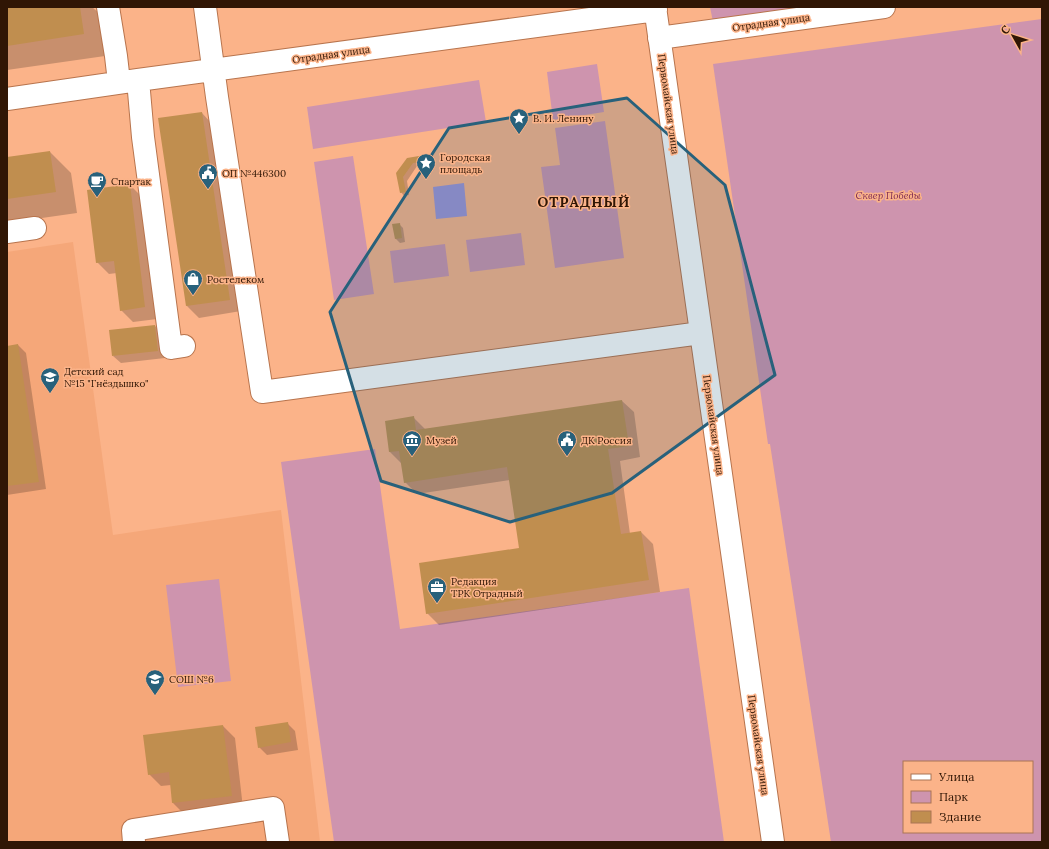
<svg xmlns="http://www.w3.org/2000/svg" width="1049" height="849" viewBox="0 0 1049 849" font-family="Lora,serif">
	<style>
		.built { fill: #f5a779 }
		.green { fill: #ce94ae; fill-rule: evenodd }
		.water { fill: #9e94d6 }
		.shadow { fill: #0003 }
		.building { fill: #c08e4f }
		.lines { fill: none; stroke-linecap: round; stroke-linejoin: round }
		.minor-casing { stroke: #b8744d; stroke-width: 24 }
		.minor { stroke: #fff; stroke-width: 22 }
		.marked { fill: #28617b; fill-opacity: 0.2; stroke: #28617b; stroke-width: 3; stroke-linejoin: round }
		.labels { text-anchor: middle; stroke-width: 3; stroke-linejoin: round; paint-order: stroke }
		.street-label { font-size: 10px; fill: #301605; stroke: #fbb389 }
		.poi-label { font-size: 10px; fill: #301605; stroke: #fbb389; text-anchor: start }
		.park-label { font-size: 10px; font-style: italic; fill: #7c2955; stroke: #fbb389 }
		.district-label { font-size: 14px; font-weight: bold; letter-spacing: 1px; fill: #301605; stroke: #fbb389 }
	</style>
	<rect width="100%" height="100%" fill="#fbb389"/>
	<path class="built" d="M73,242l40,293 168,-25 39,332h-313v-590z"/>
	<path class="green" d="M710,7h108l-105,15z
		M1042,19v823h-211l-61,-398h-2l-55,-380zM904,762h128v70h-128z
		M597,64l7,48 -51,8 -6,-48z
		M479,80l7,42 -173,27 -6,-42z
		M605,121l19,137 -69,10 -14,-101 19,-2 -5,-37z
		M353,156l21,138 -40,6 -20,-138z
		M521,233l4,32 -55,7 -4,-32z
		M445,244l4,32 -55,7 -4,-32z
		M375,449l25,180 289,-41 35,254h-390l-53,-380z
		M219,579l12,102 -53,6 -12,-102z"/>
	<path class="water" d="M464,183l3,33 -31,3 -3,-32z"/>
	<path class="shadow" d="M7,7h85l8,7 5,42 -98,14z
		M202,113l11,12 28,186 -42,7 -12,-12z
		M50,152l21,21 6,40 -70,10v-65z
		M425,156l4,4v5l-12,1 -10,15 2,14 -5,1 -3,-4 -4,-18 11,-15z
		M130,185l12,12 15,122 -24,3 -12,-12 -4,-37 -8,1 -12,-12z
		M399,224l4,4 2,14 -5,1 -4,-4 -3,-14z
		M155,326l8,8 2,24 -44,5 -8,-7z
		M18,345l8,8 20,136 -39,6v-148z
		M622,401l12,11 6,45 -20,4 10,73 11,-2 12,12 7,48 -221,33 -12,-12 93,-64 -10,-69 -93,14 -12,-12 -3,-18 -12,-12 -4,-30 28,-4 12,12z
		M287,723l8,8 3,19 -31,5 -8,-8z
		M223,726l12,12 8,70 -58,7 -12,-12 -2,-18 -10,1 -12,-12z"/>
	<path class="building" d="M7,7h73l4,27 -77,12z
		M202,112l28,188 -44,6 -28,-188z
		M50,151l6,41 -49,7v-42z
		M425,155l1,6 -13,2 -10,14 3,15 -6,1 -4,-20 11,-15z
		M130,184l15,123 -25,4 -6,-50 -18,2 -9,-73z
		M400,223l2,15 -7,1 -3,-15z
		M155,325l3,26 -46,5 -3,-26z
		M18,344l21,138 -32,4v-140z
		M622,400l7,46 -21,3 13,85 20,-3 8,49 -223,34 -7,-51 100,-15 -12,-81 -103,16 -5,-32 -10,1 -4,-31 29,-5 2,14z
		M288,722l3,20 -33,6 -3,-21z
		M223,725l9,71 -60,7 -3,-31 -21,3 -5,-40z"/>
	<g class="lines">
		<defs>
			<path id="minor" d="M108,7l8,49 3,26
				M205,7l12,90 45,295 439,-59
				M655,7l118,835
				M659,38l225,-31
				M138,80l5,57 28,211 13,-2
				M7,99l131,-19 518,-70
				M7,232l28,-4
				M134,842l-1,-12 140,-22 5,34"/>
		</defs>
		<use href="#minor" class="minor-casing"/>
		<use href="#minor" class="minor"/>
	</g>
	<path class="marked" d="M627,98l98,87 50,190 -163,118 -102,29 -129,-41 -51,-169 119,-184z"/>
	<defs>
		<symbol id="sight-pin" viewBox="-11 -11 22 30"><path d="M0 17L-7.5 6A9.5 9.5 0 1 1 7.5 6Z" fill="#28617b" stroke="#fbb389"/><path d="M0-6L1.8-2.2L6-1.7L2.9 1.2L3.7 5.4L0 3.3L-3.7 5.4L-2.9 1.2L-6-1.7L-1.8-2.2Z" fill="#fff"/></symbol>
		<symbol id="civic-pin" viewBox="-11 -11 22 30"><path d="M0 17L-7.5 6A9.5 9.5 0 1 1 7.5 6Z" fill="#28617b" stroke="#fbb389"/><path d="M-.6-6.5H3V-4.5H.6V-3L4-1V1h2V6H-6V1h2V-1L-.6-3ZM-1.2 2.5V6h2.4V2.5Z" fill="#fff"/></symbol>
		<symbol id="cafe-pin" viewBox="-11 -11 22 30"><path d="M0 17L-7.5 6A9.5 9.5 0 1 1 7.5 6Z" fill="#28617b" stroke="#fbb389"/><path d="M-5.5-4.5H6V0H3Q3 3.5 0 3.5H-2.5Q-5.5 3.5-5.5 0ZM3-3.2v2h1.7v-2ZM-6 4.5H4V6H-6Z" fill="#fff"/></symbol>
		<symbol id="shop-pin" viewBox="-11 -11 22 30"><path d="M0 17L-7.5 6A9.5 9.5 0 1 1 7.5 6Z" fill="#28617b" stroke="#fbb389"/><path d="M-5-2.5h2.3a2.7 3.5 0 0 1 5.4 0H5L5.5 6h-11ZM-1.5-2.5h3a1.5 2.3 0 0 0-3 0Z" fill="#fff"/></symbol>
		<symbol id="school-pin" viewBox="-11 -11 22 30"><path d="M0 17L-7.5 6A9.5 9.5 0 1 1 7.5 6Z" fill="#28617b" stroke="#fbb389"/><path d="M0-5L7-2L0 1L-7-2ZM-4 1L0 2.5L4 1V4Q0 6-4 4Z" fill="#fff"/></symbol>
		<symbol id="museum-pin" viewBox="-11 -11 22 30"><path d="M0 17L-7.5 6A9.5 9.5 0 1 1 7.5 6Z" fill="#28617b" stroke="#fbb389"/><path d="M0-6L6-3V-2H-6V-3ZM-5-1h2V3h-2ZM-1-1h2V3h-2ZM3-1h2V3H3ZM-6 4H6V6H-6Z" fill="#fff"/></symbol>
		<symbol id="office-pin" viewBox="-11 -11 22 30"><path d="M0 17L-7.5 6A9.5 9.5 0 1 1 7.5 6Z" fill="#28617b" stroke="#fbb389"/><path d="M-6-3h4V-5.5h4V-3h4V5H-6ZM-1-4.5V-3h2v-1.5ZM-6 0V1H6V0Z" fill="#fff"/></symbol>
	</defs>
	<g fill-rule="evenodd">
		<use href="#sight-pin" x="508" y="107" width="22" height="30"/>
		<use href="#sight-pin" x="415" y="152" width="22" height="30"/>
		<use href="#civic-pin" x="197" y="162" width="22" height="30"/>
		<use href="#cafe-pin" x="86" y="170" width="22" height="30"/>
		<use href="#shop-pin" x="182" y="268" width="22" height="30"/>
		<use href="#school-pin" x="39" y="366" width="22" height="30"/>
		<use href="#museum-pin" x="401" y="429" width="22" height="30"/>
		<use href="#civic-pin" x="556" y="429" width="22" height="30"/>
		<use href="#office-pin" x="426" y="576" width="22" height="30"/>
		<use href="#school-pin" x="144" y="668" width="22" height="30"/>
	</g>
	<g class="labels">
		<g class="street-label">
			<text transform="translate(771 22) rotate(-8)" y="4">Отрадная улица</text>
			<text transform="translate(331 54) rotate(-8)" y="4">Отрадная улица</text>
			<text transform="translate(669 104) rotate(82)" y="4">Первомайская улица</text>
			<text transform="translate(714 425) rotate(82)" y="4">Первомайская улица</text>
			<text transform="translate(759 745) rotate(82)" y="4">Первомайская улица</text>
		</g>
		<g class="poi-label">
			<text x="533" y="122">В. И. Ленину</text>
			<text x="440" y="161">Городская<tspan x="440" dy="12">площадь</tspan></text>
			<text x="222" y="177">ОП №446300</text>
			<text x="111" y="185">Спартак</text>
			<text x="207" y="283">Ростелеком</text>
			<text x="64" y="375">Детский сад<tspan x="64" dy="12">№15 "Гнёздышко"</tspan></text>
			<text x="426" y="444">Музей</text>
			<text x="581" y="444">ДК Россия</text>
			<text x="451" y="585">Редакция<tspan x="451" dy="12">ТРК Отрадный</tspan></text>
			<text x="169" y="683">СОШ №6</text>
		</g>
		<g class="park-label">
			<text x="888" y="199">Сквер Победы</text>
		</g>
		<g class="district-label">
			<text x="584" y="207">ОТРАДНЫЙ</text>
		</g>
	</g>
	<rect width="1049" height="849" fill="none" stroke="#301605" stroke-width="16"/>
	<rect x="903" y="761" width="130" height="72" fill="#fbb389" stroke="#aa7454"/>
	<rect x="911" y="774" width="20" height="6" fill="#ffffff" stroke="#aa7454"/>
	<text x="939" y="781" font-size="12" fill="#301605">Улица</text>
	<rect x="911" y="791" width="20" height="12" fill="#ce94ae" stroke="#aa7454"/>
	<text x="939" y="801" font-size="12" fill="#301605">Парк</text>
	<rect x="911" y="811" width="20" height="12" fill="#c08e4f" stroke="#aa7454"/>
	<text x="939" y="821" font-size="12" fill="#301605">Здание</text>
	<g transform="translate(1013 36) rotate(309)" stroke="#fbb389" stroke-width="3" paint-order="stroke">
	<path d="M0-3L7 15L0 10L-7 15Z" fill="#301605"/>
	<text y="-6" font-size="11" font-weight="bold" text-anchor="middle" fill="#301605">С</text>
	</g>
</svg>
